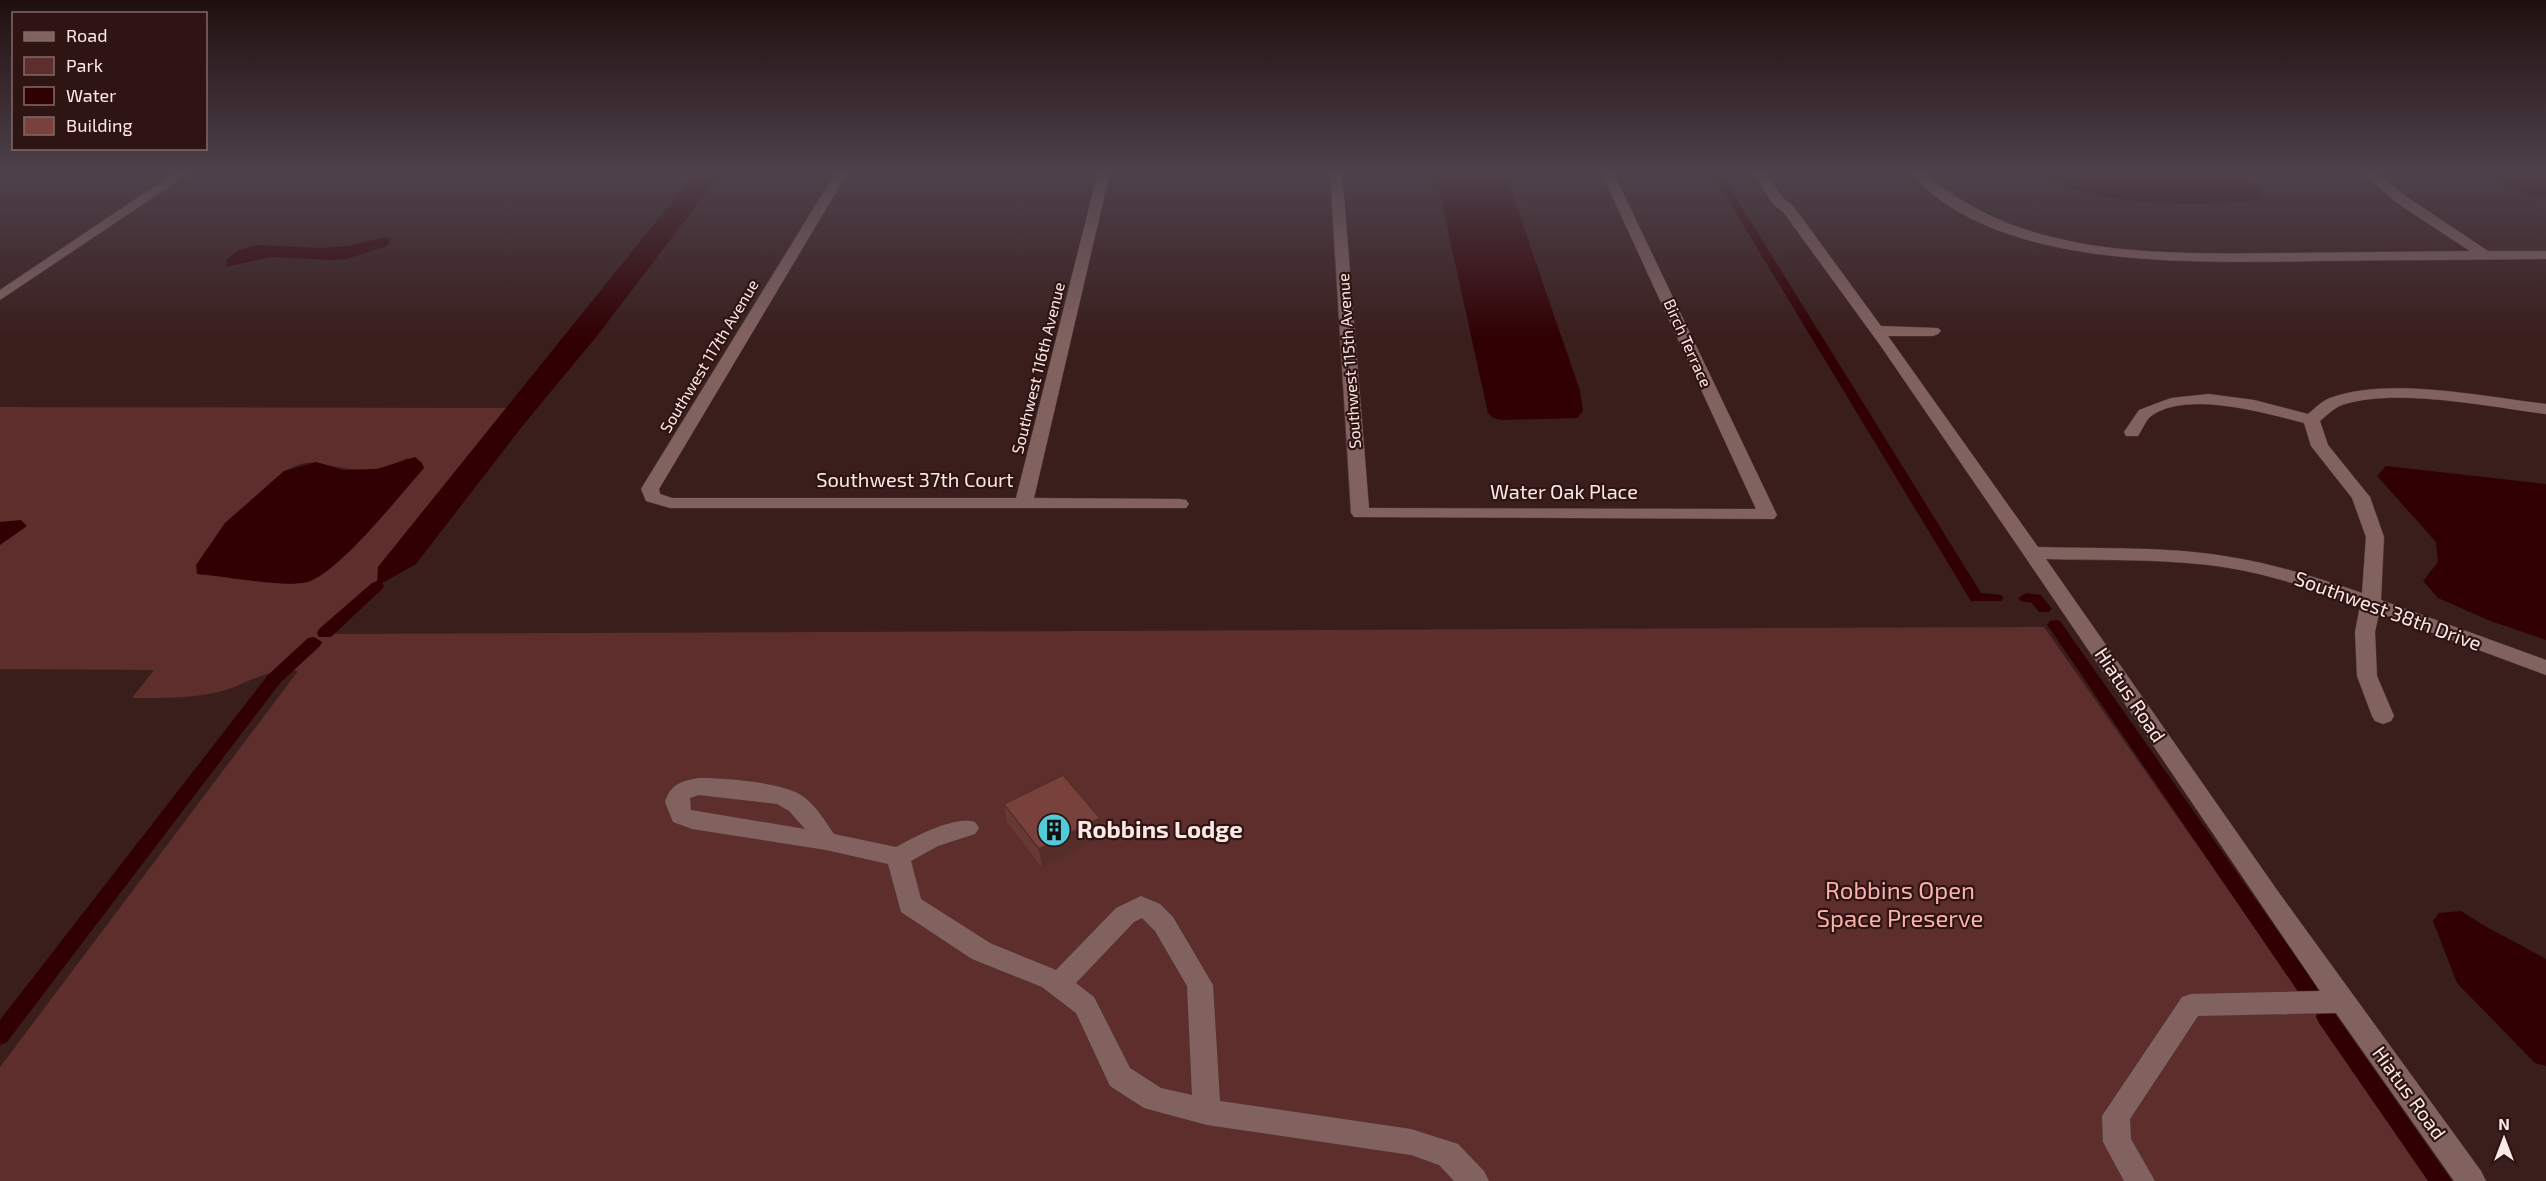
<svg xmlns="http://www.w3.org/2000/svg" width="2546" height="1181" viewBox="0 0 2546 1181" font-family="'Exo 2',sans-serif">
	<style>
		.green { fill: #5d2e2b; fill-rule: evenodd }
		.water { fill: #310002 }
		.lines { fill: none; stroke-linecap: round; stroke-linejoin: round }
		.canal { fill: #310002; fill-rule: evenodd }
		.minor-casing { stroke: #503938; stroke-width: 1 }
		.minor { fill: #82625f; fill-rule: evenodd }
		.wall { fill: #683834 }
		.shaded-wall { fill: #552e2a }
		.building { fill: #79413c; stroke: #552e2a; stroke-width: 1.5 }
		.labels { text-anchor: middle; stroke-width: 4.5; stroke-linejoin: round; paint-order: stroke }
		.far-street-label { font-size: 16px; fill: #fce9e7; stroke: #2e1513 }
		.street-label { font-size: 20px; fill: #fce9e7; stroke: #2e1513 }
		.near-poi-label { font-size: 24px; font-weight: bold; fill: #fce9e7; stroke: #2e1513; text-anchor: start }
		.near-park-label { font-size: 24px; fill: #fab1a9; stroke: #2e1513 }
	</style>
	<rect width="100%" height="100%" fill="#391e1c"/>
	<path class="green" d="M0,407l508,1 -130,159 -1,19 -52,46 3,2 1716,-7 389,554h-2433v-114l298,-396c-29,-3 -46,10 -72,19 -31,9 -63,8 -94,8l22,-28 -154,-1zM407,458l17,10 -71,80 -44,34 -17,2 -95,-10c9,-16 17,-34 27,-49 5,-7 14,-12 21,-18 22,-18 44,-52 78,-43 30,7 55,10 84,-6z"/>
	<path class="water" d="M696,172h26l-125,164 -73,88 -108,140 -39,22 1,-19z
		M1435,172h70l75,219 3,20 -6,7 -75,2 -9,-2 -5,-5z
		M2037,172h204l23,24v3c-62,9 -175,9 -227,-27z
		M2490,172h56v25c-24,0 -39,-10 -56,-25z
		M385,237l6,2 -4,7 -40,13 -15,1 -62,-3 -44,10 1,-8 12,-9 20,-5 61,3 29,-2z
		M415,457l7,6 2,5c-23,26 -87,107 -117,114 -24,6 -82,-6 -110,-8l-1,-9 29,-42 59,-52 32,-9 27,8 34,-1z
		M2386,466l160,18v156l-58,-20 -50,-22 -15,-17 15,-19 -2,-20 -59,-66z
		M21,520l6,6 -27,19v-23z
		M2461,911l22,14 63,34v107l-11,-3 -78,-80 -24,-62 6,-8z"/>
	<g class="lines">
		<path class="canal" d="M1711,172h9l261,421 20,2 3,3 -3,3h-30z
			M377,581l5,2 2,3 -2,3 -51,48h-12l-2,-4 2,-4 53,-46z
			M2026,593l15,2 11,14 -3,3h-10l-7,-9 -11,-2 -3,-3z
			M2055,620l5,1 255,363 3,6 -3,6 -7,3 -7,-3 -251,-367 -3,-4 3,-4z
			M314,637l8,5 -2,4 -40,37 -273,359 -7,3v-25l268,-345 40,-37z
			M2326,1008l7,3 119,170h-24l-109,-158 -3,-6 3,-6z"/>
		<defs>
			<path id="minor" d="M176,172h15l-191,128v-10z
				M836,172h12l-189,317 1,5 12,4h344l82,-326h12l-76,326 146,1 6,1 3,4 -3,4h-516l-24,-7 -5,-12z
				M1330,172h12l27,336 387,1 -155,-337h12l164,343 -3,4 -420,-2 -3,-4z
				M1752,172h13l19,27 10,8 87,119 57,2 3,3 -3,3 -5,2h-45l150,211c61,2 132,-1 192,10 45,7 88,21 132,36l4,-56 -14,-39 -41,-52 -7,-23c-39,-10 -117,-33 -153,-7 -5,4 -9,14 -13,20h-12l-2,-4 15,-22 32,-12 38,-4 45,6 54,14c7,-6 14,-13 22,-16 59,-22 154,-1 216,6v10c-54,-7 -153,-27 -204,-9 -8,3 -15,10 -22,16l8,24 42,52 14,40 -3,63 165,60v15l-167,-62 -4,19 2,44 17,40 -3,5 -8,3 -8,-3 -3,-5 -15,-40 -2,-44 5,-26c-43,-15 -86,-31 -131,-38 -60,-10 -123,-7 -183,-9l231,331 204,281 5,10h-32l-118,-168 -138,3 -68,103 1,20 24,42h-31l-21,-39 -1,-26 80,-119 9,-3 129,-3 -303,-446 -137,-200 -96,-132 -10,-8z
				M1910,172h14c97,87 237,82 359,81 63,-1 125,-1 187,-2l-73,-48 -36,-31h14l32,25 81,54h58v8c-72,1 -145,1 -218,2 -120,1 -332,13 -418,-89z
				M699,778c25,0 85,4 105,19 13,10 21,24 30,37l62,13c18,-10 59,-32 79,-25l4,6 -4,6 -37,12 -27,15 10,38 69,44 66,27 60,-62 25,-12 19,8 13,13 40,68 7,116 191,28 47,15 26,27 5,10h-35l-15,-16 -28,-10 -204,-30 -63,-17 -34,-22 -34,-73 -34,-26 -70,-28 -71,-47 -13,-48 -62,-14 -134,-21 -19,-7 -8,-20c6,-18 16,-21 34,-24zM699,795l78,9 12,7 16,18 -114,-19 -1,-12zM1142,918l13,13 32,55 5,109 -31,-7 -31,-20 -36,-71 -18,-14 58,-61z"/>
		</defs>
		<use href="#minor" class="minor-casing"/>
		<use href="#minor" class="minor"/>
	</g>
	<path class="wall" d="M1004,804l96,14 2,19 -60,31 -35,-46z"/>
	<path class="shaded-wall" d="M1100,818l2,19 -60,31 -3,-19z"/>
	<path class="building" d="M1063,775l37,43 -61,31 -35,-45z"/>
	<linearGradient id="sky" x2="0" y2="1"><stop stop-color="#1f100f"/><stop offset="0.51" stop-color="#4e414b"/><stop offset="1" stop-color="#4e414b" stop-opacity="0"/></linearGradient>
	<rect width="2546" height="338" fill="url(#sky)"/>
	<defs>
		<symbol id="building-disc" viewBox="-11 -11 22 22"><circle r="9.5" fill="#52cbd9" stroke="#2e1513"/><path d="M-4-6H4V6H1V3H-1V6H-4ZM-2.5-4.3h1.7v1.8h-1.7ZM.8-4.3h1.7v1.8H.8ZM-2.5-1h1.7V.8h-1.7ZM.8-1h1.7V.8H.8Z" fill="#111"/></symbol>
	</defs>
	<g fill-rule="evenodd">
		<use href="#building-disc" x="1035" y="811" width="38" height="38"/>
	</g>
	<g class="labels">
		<g class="far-street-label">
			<text transform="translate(1688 343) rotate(66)" y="6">Birch Terrace</text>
			<text transform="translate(709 356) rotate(-59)" y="6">Southwest 117th Avenue</text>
			<text transform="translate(1349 361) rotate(-94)" y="6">Southwest 115th Avenue</text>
			<text transform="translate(1038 368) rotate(-76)" y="6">Southwest 116th Avenue</text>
		</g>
		<g class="street-label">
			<text x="915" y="487">Southwest 37th Court</text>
			<text x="1564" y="499">Water Oak Place</text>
			<text transform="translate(2388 611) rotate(20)" y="7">Southwest 38th Drive</text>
			<text transform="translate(2130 695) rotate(56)" y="7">Hiatus Road</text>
			<text transform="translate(2409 1093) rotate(54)" y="7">Hiatus Road</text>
		</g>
		<g class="near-poi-label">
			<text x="1077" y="838">Robbins Lodge</text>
		</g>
		<g class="near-park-label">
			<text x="1900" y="899">Robbins Open<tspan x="1900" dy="28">Space Preserve</tspan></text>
		</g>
	</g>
	<rect x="12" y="12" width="195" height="138" fill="#2e1513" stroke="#806a68" stroke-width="1.5"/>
	<rect x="24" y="32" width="30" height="9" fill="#82625f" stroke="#806a68" stroke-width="1.5"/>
	<text x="66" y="42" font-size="18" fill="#fce9e7">Road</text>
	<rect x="24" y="57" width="30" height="18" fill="#5d2e2b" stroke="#806a68" stroke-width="1.5"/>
	<text x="66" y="72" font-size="18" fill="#fce9e7">Park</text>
	<rect x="24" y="87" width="30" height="18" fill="#310002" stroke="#806a68" stroke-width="1.5"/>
	<text x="66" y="102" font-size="18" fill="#fce9e7">Water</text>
	<rect x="24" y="117" width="30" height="18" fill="#79413c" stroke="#806a68" stroke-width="1.5"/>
	<text x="66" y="132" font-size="18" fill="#fce9e7">Building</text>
	<g transform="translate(2504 1139)" stroke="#2e1513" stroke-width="4.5" paint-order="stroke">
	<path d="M0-4.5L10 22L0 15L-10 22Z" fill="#fce9e7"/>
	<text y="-9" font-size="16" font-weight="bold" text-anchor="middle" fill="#fce9e7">N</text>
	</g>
</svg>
